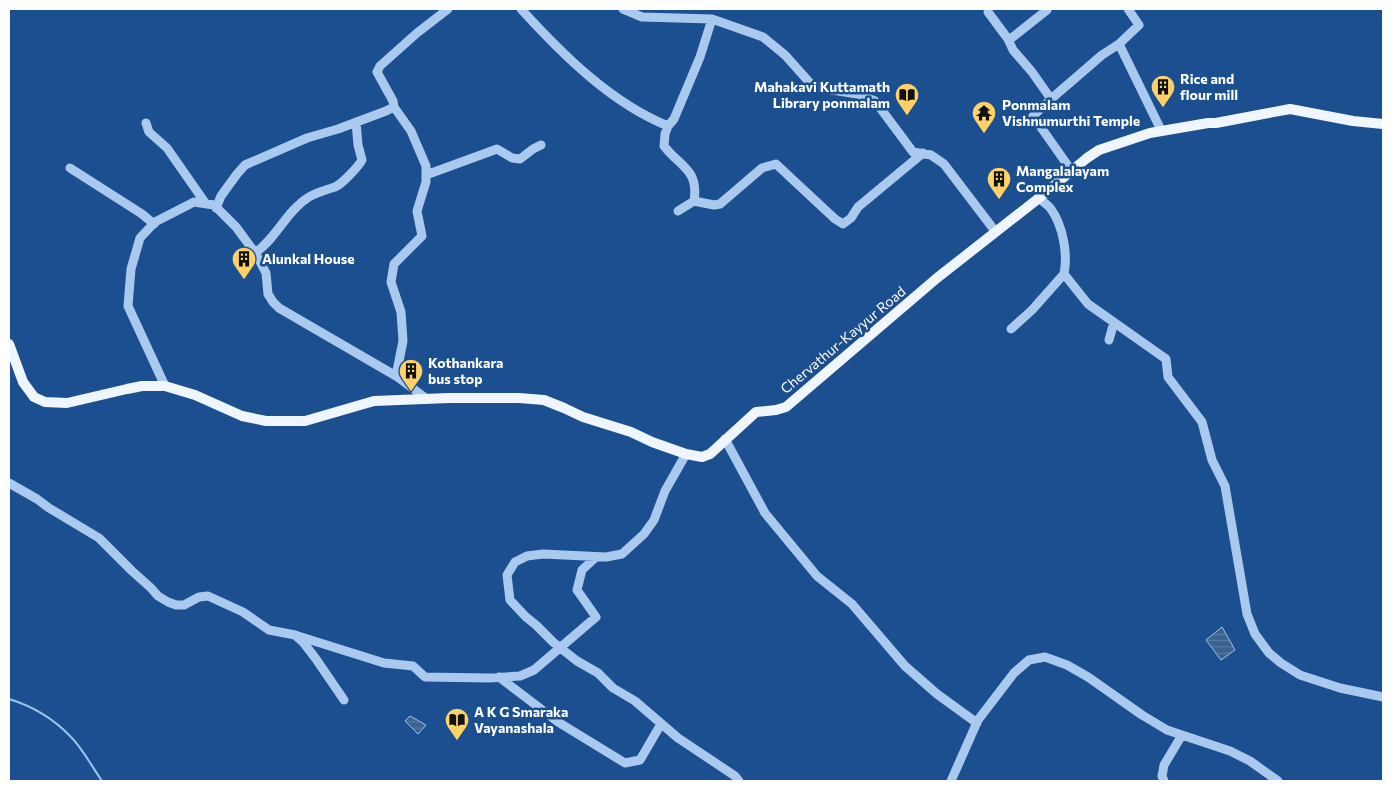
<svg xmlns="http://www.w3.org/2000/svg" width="1392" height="790" viewBox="0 0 1392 790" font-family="Commissioner,sans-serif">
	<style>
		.water { fill: url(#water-rules); stroke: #9cc4f0 }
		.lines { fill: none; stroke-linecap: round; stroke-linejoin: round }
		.stream { stroke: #9cc4f0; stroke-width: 2 }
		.minor { stroke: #a9c9ee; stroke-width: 9 }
		.major { stroke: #f0f6ff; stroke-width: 10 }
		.labels { text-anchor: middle; stroke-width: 5; stroke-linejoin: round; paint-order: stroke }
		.poi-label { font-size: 14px; font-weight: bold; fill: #fff; stroke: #1b4f8f; text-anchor: start }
		.street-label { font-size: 14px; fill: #fff; stroke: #1b4f8f }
	</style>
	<defs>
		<pattern id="water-rules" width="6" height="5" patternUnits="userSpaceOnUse" patternTransform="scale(1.25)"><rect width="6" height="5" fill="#3c6290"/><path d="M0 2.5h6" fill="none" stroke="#597aa1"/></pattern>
	</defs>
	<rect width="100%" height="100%" fill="#1b4f8f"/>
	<path class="water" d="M1222,627l13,23 -14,10 -15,-20z
		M410,716l16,9 -8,9 -13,-13z"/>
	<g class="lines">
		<path class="stream" d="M9,699c23,7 45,20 62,38 12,12 21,30 31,44"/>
		<path class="minor" d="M521,9c41,45 90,94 147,117l6,-7 26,-62 12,-38
			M623,9l19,8 70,2 51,18 22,18 25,28 16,6 31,5 18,7 38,51 18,3 13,9 51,67
			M1128,9l11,16 -20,19 42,86
			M988,12l20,27 5,-2 34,-27
			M1008,39l5,11 19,22 19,27
			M394,107l17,24 15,35v16l-9,29 5,25 -28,28 -3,18 10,30 2,29 -7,35
			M146,123l3,9 18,16 39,56
			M668,126l-3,8 -1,12c16,21 35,23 30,55
			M70,168l72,46 12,10
			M1071,170l-38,-54 18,-17 51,-44 17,-11
			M426,175l71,-26 15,9 8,1 13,-10 8,-4
			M1039,198c4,4 9,7 12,11 12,17 17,45 13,65l24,30 78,55 2,18 34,45 10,38 13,26 22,128 8,20 14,19 12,10 19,12 40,13 43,9
			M216,208l5,-12 16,-22 8,-9 62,-27 31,-9 48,-18 8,-4 -1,-6 -16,-29 3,-6 37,-33 31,-24
			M678,211l16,-10 20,4 6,-1 42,-36 14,-4 59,55 8,5 8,-6 7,-11 65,-54
			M255,253c22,-15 31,-42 54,-56 8,-5 17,-7 26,-10 7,-3 23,-20 27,-27l-4,-15 -2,-23
			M1011,329l21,-19 32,-36
			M1109,340l5,-18
			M165,386l-37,-80 3,-37 9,-31 15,-16 39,-20 20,3 22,22 20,27 10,19 2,21 5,8 6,6 117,68 31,23
			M725,439l40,74 52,63 35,28 53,62 32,28 40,29
			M686,454l-21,37 -11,29 -10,14 -22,20 -16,3 -63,-3 -16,2 -12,6 -8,13 3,25 16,17 10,8 17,17 24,19 21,12 15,15 22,13 43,37 57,38 4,5
			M9,483l28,16 12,9 50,30 33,33 19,17 7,8 10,6 8,3h8l15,-8 9,-1 35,16 26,18 26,5 8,7 13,17 28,41
			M298,636l86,27 29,3 12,11 64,1 31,-2 14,-6 62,-53 -19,-27 5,-20 14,-13
			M499,677l59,45 67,41 15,-3 21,-36
			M951,781l27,-61 36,-47 15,-13 16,-3 22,8 21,12 54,38 25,15 63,21 20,10 28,20
			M1164,781l-2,-5 2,-11 18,-30"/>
		<path class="major" d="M9,344l14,38 11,15 11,5 22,1 60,-14 15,-3h23l30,9 47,21 24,5h39l69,-20 75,-3h70l25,2 20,8 19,9 48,15 21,10 34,12 16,3 8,-3 46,-42 20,-2 10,-3 151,-129 102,-80 48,-40 12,-8 51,-17 58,-10h8l74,-14 63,12 30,3"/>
	</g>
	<defs>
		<symbol id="building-pin" viewBox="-11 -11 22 30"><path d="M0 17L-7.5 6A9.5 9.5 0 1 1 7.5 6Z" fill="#ffd166" stroke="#1b4f8f"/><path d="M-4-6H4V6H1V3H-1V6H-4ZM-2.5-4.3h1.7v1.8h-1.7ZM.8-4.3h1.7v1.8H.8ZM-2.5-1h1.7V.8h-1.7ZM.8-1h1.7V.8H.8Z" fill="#111"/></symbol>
		<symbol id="library-pin" viewBox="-11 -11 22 30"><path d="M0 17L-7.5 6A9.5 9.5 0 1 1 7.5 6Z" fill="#ffd166" stroke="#1b4f8f"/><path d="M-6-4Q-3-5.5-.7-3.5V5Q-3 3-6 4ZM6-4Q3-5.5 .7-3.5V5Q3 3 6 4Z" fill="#111"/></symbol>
		<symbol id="temple-pin" viewBox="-11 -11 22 30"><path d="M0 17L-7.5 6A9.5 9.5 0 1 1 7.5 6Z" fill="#ffd166" stroke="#1b4f8f"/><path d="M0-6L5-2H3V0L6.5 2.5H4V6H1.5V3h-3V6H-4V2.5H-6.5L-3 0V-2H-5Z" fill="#111"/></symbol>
	</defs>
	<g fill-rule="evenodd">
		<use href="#building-pin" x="1149" y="73" width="28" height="38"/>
		<use href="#library-pin" x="893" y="81" width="28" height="38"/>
		<use href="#temple-pin" x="970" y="99" width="28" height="38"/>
		<use href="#building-pin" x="985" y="165" width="28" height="38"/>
		<use href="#building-pin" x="230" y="245" width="28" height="38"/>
		<use href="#building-pin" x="397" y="357" width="28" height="38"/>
		<use href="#library-pin" x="443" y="706" width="28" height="38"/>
	</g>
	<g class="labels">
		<g class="poi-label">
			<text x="1180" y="84">Rice and<tspan x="1180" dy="16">flour mill</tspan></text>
			<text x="890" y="92" text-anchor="end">Mahakavi Kuttamath<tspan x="890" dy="16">Library ponmalam</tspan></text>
			<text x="1002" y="110">Ponmalam<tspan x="1002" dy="16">Vishnumurthi Temple</tspan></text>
			<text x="1016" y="176">Mangalalayam<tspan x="1016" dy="16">Complex</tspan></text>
			<text x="262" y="264">Alunkal House</text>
			<text x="428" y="368">Kothankara<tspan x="428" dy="16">bus stop</tspan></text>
			<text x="474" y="717">A K G Smaraka<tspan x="474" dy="16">Vayanashala</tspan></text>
		</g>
		<g class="street-label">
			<text transform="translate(843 340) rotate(-40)" y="5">Chervathur-Kayyur Road</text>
		</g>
	</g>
	<rect width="1392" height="790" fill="none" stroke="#ffffff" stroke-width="20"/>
</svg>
